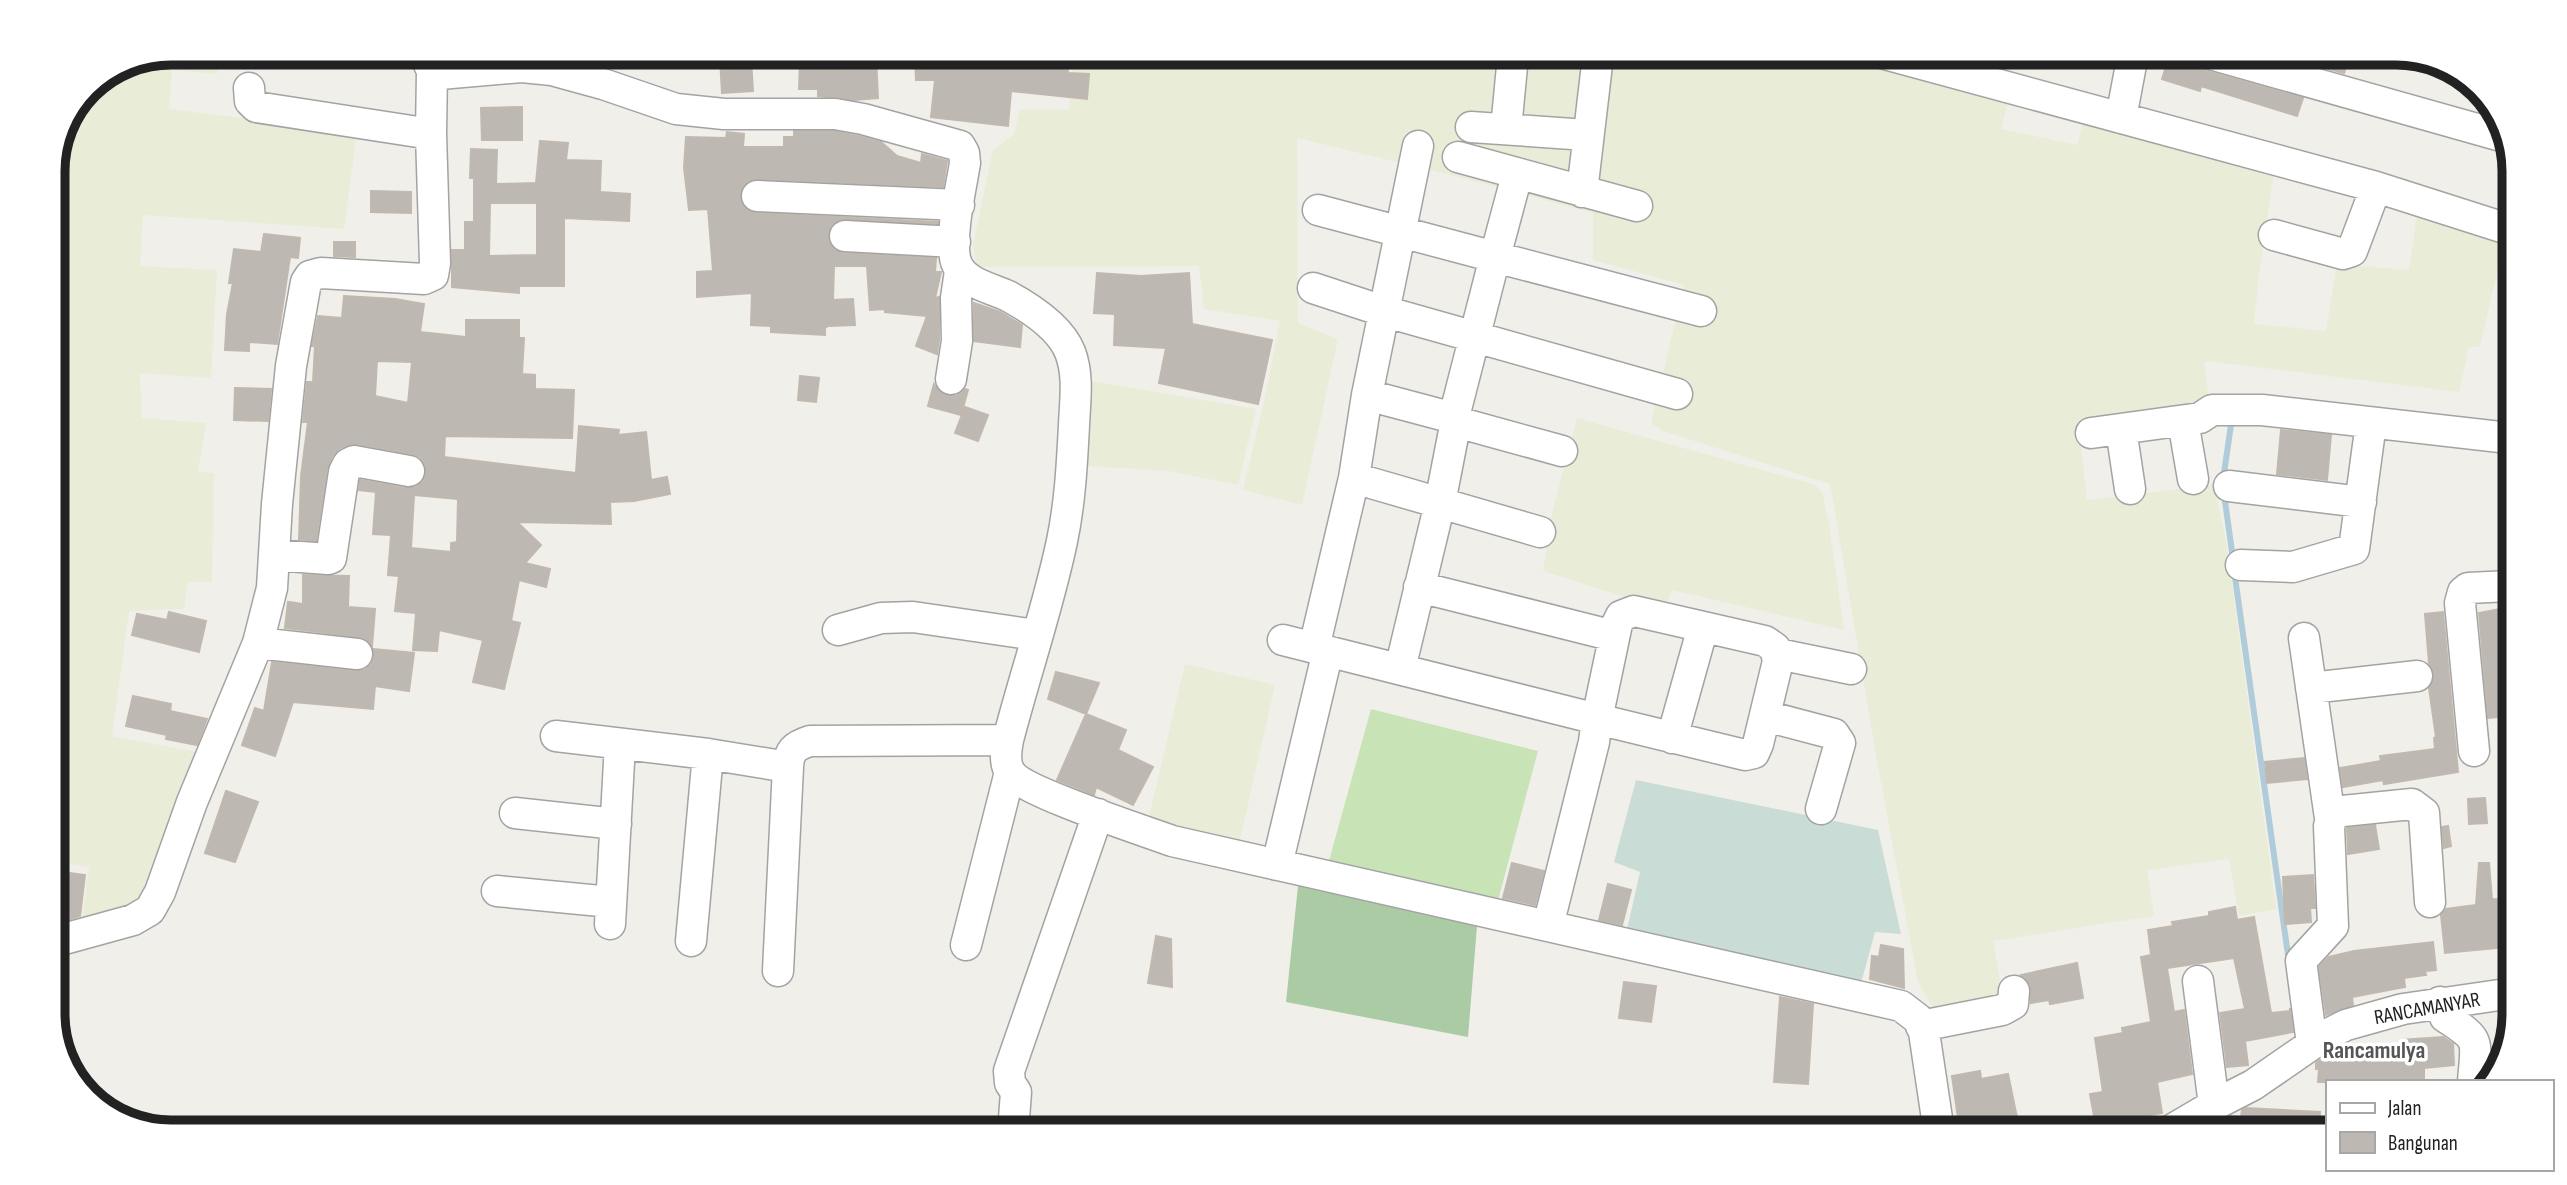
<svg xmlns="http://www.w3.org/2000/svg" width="2567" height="1185" viewBox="0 0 2567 1185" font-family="'Sofia Sans Condensed',sans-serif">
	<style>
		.farmland { fill: #e9edd8 }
		.grass { fill: #c8e4b7 }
		.forest { fill: #abcba4 }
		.wetland { fill: #c9ddd6 }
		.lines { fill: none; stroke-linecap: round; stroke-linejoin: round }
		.stream { stroke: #b0cbd9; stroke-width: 6 }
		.building { fill: #beb8b3; stroke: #c1b8ae; stroke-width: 2; fill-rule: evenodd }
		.minor-casing { stroke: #a3a3a3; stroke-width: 33 }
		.minor { stroke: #fff; stroke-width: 30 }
		.labels { text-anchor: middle; stroke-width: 7; stroke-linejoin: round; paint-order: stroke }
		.street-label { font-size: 21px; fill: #222; stroke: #fff }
		.quarter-label { font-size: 24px; font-weight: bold; fill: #555; stroke: #fff }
		.rim { fill: none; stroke: #222; stroke-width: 9 }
	</style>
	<rect width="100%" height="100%" fill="#f1efea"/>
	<path class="farmland" d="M1864,55l146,40 -9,34 76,16 8,-29 190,50 -16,107 -5,51 72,7 11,-67 72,6 9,-62 88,25 -26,114h-11l-10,45 -252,-31 -3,2 6,42 -131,23 8,72 127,-15 13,61 49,363 -37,7 -10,-57 -82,11 7,46 -161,25 11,61 -64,11 -9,-8 -13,-23 -39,-210 -49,-288 -167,-53 -12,-8 33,-138 -91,-25v-47l-138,-37 -158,-38 1,185 40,16 -36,166 -59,-15 21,-89 16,-80 -76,-12 -5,-43 -223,1 -3,-22 20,-95 21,-16 6,-25 49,1 5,-52z
		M126,61h92l-1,13 -45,-4 -3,39 188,23 -13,97 -201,-14 -3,51 77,4 -6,108 -71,-5 2,45 64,5 -8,48 16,3 -2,108h-24l-4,27 -55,2 -17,125 90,17 -57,150 -63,17 7,-53 -36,-6v-698l34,-76z
		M1091,381l165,28 -18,76 -70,-14 -80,-5z
		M1577,418l239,67 7,10 6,29 15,106 -172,-40 -7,20 -122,-39 9,-58z
		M1185,664l90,21 -36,159 -91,-23z"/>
	<path class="grass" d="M1371,709l167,42 -42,157 -169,-40z"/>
	<path class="forest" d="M1298,886l179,40 -9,111 -182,-35z"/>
	<path class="wetland" d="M1636,780l242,50 23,104 -26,-2 -15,55 -234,-53 14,-62 -26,-10z"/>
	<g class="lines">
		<path class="stream" d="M2223,480l9,-62
			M2224,494l9,65
			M2234,570l55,392"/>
	</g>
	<path class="building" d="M2184,53h6l4,12 8,5 101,28 -6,18 -96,-30 -1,5 -38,-12 8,-25 13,4z
		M2271,53h61l17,5 -5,15z
		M859,58h17l2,40 -24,2 -36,-4v-7h-19l1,-30h25v11l34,-1z
		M915,58h88v4l65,7v4l21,1 -2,25 -76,-8 -3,35 -77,-9 4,-37h-19z
		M720,59h31l2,32 -31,2z
		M522,107v33h-40l-1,-32z
		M794,131h39l26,5 22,6 16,14 24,7 1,-9 25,7 -4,26 -185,-8 -10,2 -5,5 -3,9 2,10 6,6 8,2 182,9v2l-93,-5 -8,2 -6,5 -3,10 1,7 6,7 8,3 93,5 -1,14h6l-6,26 4,-1v43l-2,14 -21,-8 11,-30 -42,-4v-3l-15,1 -3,-44h-33l-1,34 20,-1 2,26 -27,1 -3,2v7l-54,-3v-6l-20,-1 1,-32 -55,4v-25l16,-1 -5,-62 -19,1 -5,-42 2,-31 40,1 1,-6 17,2 -1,13h41v-10h10z
		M540,141l28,2 -2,17 35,1 -1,31 30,2 -1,27 -65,-3v68h-45v7l-67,-6v-37h13v-28h9v-44h-4l1,-29 26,1 -1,34 40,-1zM490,203h47v52l-48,1z
		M371,191l40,1v21l-40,-1z
		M264,234l36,4 -2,20 -8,-1 -13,87 -28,-2v9l-24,-1 2,-36 6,-31h-4l5,-34 27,3z
		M334,242h21v15l-21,-1z
		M1097,273l44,3 48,-3 3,51 80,16 -14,64 -99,-21 7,-35 -52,-3 1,-31 -21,-1z
		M344,296l51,3 29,5 -4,28 46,5v-17h53v18h5l-2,36 13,1v14l39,1 -2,48 -127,-2 -1,21 132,16 3,-47 40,4 -1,5 28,-3 5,48 16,-3 3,17 -36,7 -24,1 1,22 -94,-2 24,23 -16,18 25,6 -4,18 -27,-7 -8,41 9,2 -16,66 -31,-7 10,-42 -44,-10 -2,21 -24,-1 3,-37 -21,-2 4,-35 -11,-1 3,-40 -18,-1 3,-42 -17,-2 1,-10 46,8 10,-1 7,-5 3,-9 -1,-9 -5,-7 -8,-3 -55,-10 -17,4 -8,8 -5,13 -11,72 -17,-2 2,-63 7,-54h-5l4,-40h6l2,-36h-3l6,-30 24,2zM377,361l35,1 -4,41 -33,-7zM414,495l44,4 -1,43 -6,1v9l-40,-4z
		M974,303l26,9 22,13 -2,22 -46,-6z
		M800,376l19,2 -3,24 -18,-2z
		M934,384l6,8 8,4h9l8,-7 3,1 -7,25 -33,-9z
		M235,388l36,1 -3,32 -34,-1z
		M965,407l23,8 -10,26 -23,-8z
		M2281,430l50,5 -4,45 -50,-6z
		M303,575l46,1 -1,31 27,2 -3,37 -5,-6 -8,-3 -74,-9 3,-26 15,2z
		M2510,607l-1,109 -21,2 -9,-105z
		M169,612l37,9 -7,31 -67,-17 5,-21 30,6z
		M2443,612l15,160 -74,12 -1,-4 -40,7 -3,-19 41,-7 -1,-5 55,-7 -1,-11 2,-1 -7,-49 5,-13 -5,-12 -4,-49z
		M373,649l41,4 -5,38 -34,-5 -2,23 -80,-7 -18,54 -33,-11 13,-37 9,3 8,-49 84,9 9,-1 6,-5 3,-8z
		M1056,672l43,11 -13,31 -38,-15z
		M133,696l38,8 -1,7 37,8 -10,26 -31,-6 1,-4 -41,-9z
		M1086,714l40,16 -8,20 35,17 -20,38 -37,-18 -2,8 -37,-15z
		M2304,758l3,21 -40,4 -2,-21z
		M226,791l32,11 -23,60 -30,-9z
		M2485,798l2,25 -18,1 -1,-25z
		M2375,825l4,24 -31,5 -1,-26z
		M2448,826l3,20 -7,2 -2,-21z
		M1512,863l32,8 -9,34 -32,-7z
		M2479,863h10l3,36 15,1 -1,47 -61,6 -4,-38 5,-6 30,-4z
		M55,871l30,4 -5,41 -19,6 -8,-1z
		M2313,875l2,33h-5l1,14 -26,2 -2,-47z
		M1608,884l23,6 -9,35 -23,-5z
		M2235,907l2,13 17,-3 17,96 19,-2v-3l3,24 -48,9 3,24 -21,2 -7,-54 25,-4 -11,-51 -67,10 7,44 10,-2 8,64 -35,8 5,31 -35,6 2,13h-32l-7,-38 13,-2 -8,-54 28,-5 -1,-5 29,-6 -10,-65 10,-2 -3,-25 25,-4 -1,-4 37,-6v-4z
		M1156,936l15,3 1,48 -24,-4z
		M2433,942l3,28 -11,1 1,4 -22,3 1,9 -53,10 1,8 -27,10 -7,-48 10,-10 25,-6z
		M1881,945l22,4 1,39 -34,-9 2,-23 7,1z
		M2077,963l6,35 -33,6 -1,-4 -18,3 -1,-19 -9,-9z
		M1624,982l32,4 -5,36 -32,-4z
		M1780,997l33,7 -5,80 -34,-2z
		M2443,1037l10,7 1,21 -30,3v14h-106l1,-13h-3v-6l14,-10 72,-4 -1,-9z
		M1980,1071l1,8 27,-5 12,58h-60l-8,-56z
		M2246,1108l74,4 -1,20h-105v-7l17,-9 10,1 1,-7z"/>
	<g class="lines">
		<defs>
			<path id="minor" d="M2207,53l298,84
				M1885,54l491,133 138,44
				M432,71l8,3 82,-7 30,3 51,14 73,25 48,5h111l28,5 97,27 4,7 1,10c-4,25 -16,76 -9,99 7,21 35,26 52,34 22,12 52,31 62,56 9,23 5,49 4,73 -2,39 -4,78 -12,116 -14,67 -37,133 -54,199 -2,11 -4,23 2,32 11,19 135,59 162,69l729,165 17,13 6,13 15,100
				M249,88l1,13 6,6 175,27
				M2121,118l12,-64
				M1471,127l116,8
				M1506,129l7,-73
				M1458,157l179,49
				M1582,192l16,-136
				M757,196l202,9
				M1318,210l177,47 22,-82
				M2274,235l69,19 9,-3 24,-64
				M845,236l110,6
				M1313,288l70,23 294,83
				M951,379l6,-38 -1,-43 4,-27
				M1367,395l51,-249
				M2183,421l10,58
				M2121,429l9,60
				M2091,433l109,-15 12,-8h50l247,28
				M1562,451l-109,-30 42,-164 206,54
				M1354,478l186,54
				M2229,486l132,16
				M274,555l54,4 3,-1 13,-86 4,-8 6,-3 55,10
				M2241,565l52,2 61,-18 17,-126
				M1419,587l195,49
				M838,630l43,-12 32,-1 123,18
				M2304,638l26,180
				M1283,640l314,79 20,-95 4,-8 13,-5 131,30 10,7 3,13 -20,83 -4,9 -9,2 -148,-36 -3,23 -46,184
				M258,643l99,11
				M1314,648l40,-170 13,-83 79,21 7,5 1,10 -14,72 -40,166
				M1778,654l73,15
				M2311,688l106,-12
				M1766,716l68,18 6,9 -19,66
				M556,736l152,18 80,13
				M1672,738l31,-111
				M2474,751l-14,-148 3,-11 5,-4 42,-2
				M515,813l101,11
				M1277,865l51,-214
				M497,891l114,11
				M610,924l10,-180
				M691,941l17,-187
				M53,942l80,-22 17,-10 10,-18 32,-90 66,-159 14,-55 5,-84 14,-138 15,-84 4,-6 11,-3 103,6 9,-4 2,-12 -4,-129 1,-63 -5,-11
				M966,945l44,-173
				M778,971l10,-204c1,-16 6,-21 22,-26l198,-1
				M2198,981l16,124
				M2440,1002l5,15c37,24 31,22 28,65
				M1921,1026l81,-16 11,-6 1,-13
				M2312,1044l-11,-83 32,-35 -4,-100 4,-14 79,-8 12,9 6,89
				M1013,1132l3,-40 -6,-9 -1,-12 89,-257
				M2168,1132l46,-27 39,-20 71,-49 22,-11 57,-16 103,-15"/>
		</defs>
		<use href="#minor" class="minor-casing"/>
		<use href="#minor" class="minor"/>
	</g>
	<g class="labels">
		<g class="street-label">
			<text transform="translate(2427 1008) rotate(-10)" y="7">RANCAMANYAR</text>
		</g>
		<g class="quarter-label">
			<text x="2374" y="1058">Rancamulya</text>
		</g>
	</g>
	<path d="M0 0H2567V1185H0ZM171 65H2396A106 106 0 0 1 2502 171V1014A106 106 0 0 1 2396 1120H171A106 106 0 0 1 65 1014V171A106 106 0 0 1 171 65Z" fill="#fff" fill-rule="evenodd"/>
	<path class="rim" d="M171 65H2396A106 106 0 0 1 2502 171V1014A106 106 0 0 1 2396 1120H171A106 106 0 0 1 65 1014V171A106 106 0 0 1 171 65Z"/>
	<rect x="2326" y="1080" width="228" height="91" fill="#ffffff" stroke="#a7a7a7" stroke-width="2"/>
	<rect x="2340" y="1103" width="35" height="10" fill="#ffffff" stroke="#a7a7a7" stroke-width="2"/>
	<text x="2388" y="1115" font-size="21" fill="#222222">Jalan</text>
	<rect x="2340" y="1132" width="35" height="21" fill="#beb8b3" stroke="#a7a7a7" stroke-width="2"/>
	<text x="2388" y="1150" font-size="21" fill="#222222">Bangunan</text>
</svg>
